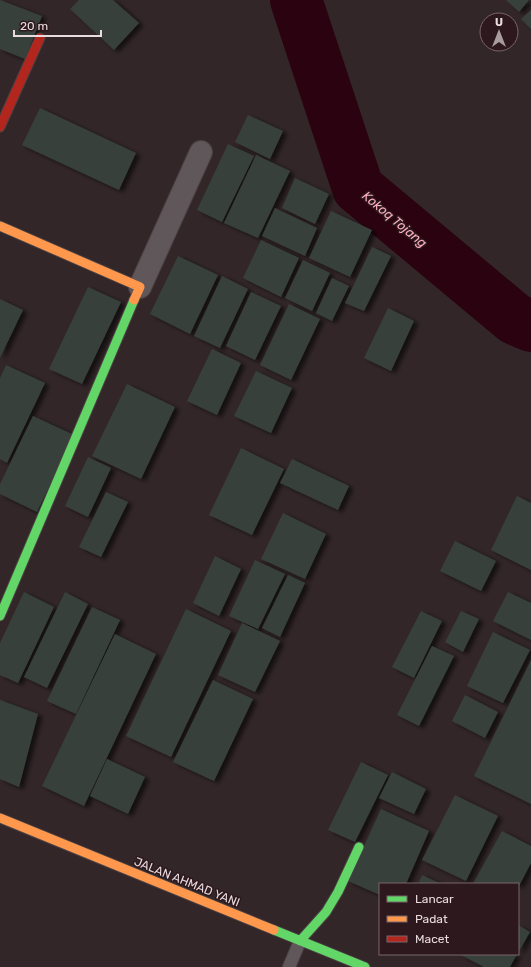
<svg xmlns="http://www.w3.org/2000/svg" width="531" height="967" viewBox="0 0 531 967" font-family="Rubik,sans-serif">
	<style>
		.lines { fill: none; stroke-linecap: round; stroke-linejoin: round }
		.river { stroke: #2b0310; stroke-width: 52 }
		.building { fill: #37403a; filter: url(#shadow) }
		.lane-casing { stroke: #4b4143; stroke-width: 14 }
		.street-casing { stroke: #4b4143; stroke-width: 24 }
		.fast-casing { stroke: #4b4143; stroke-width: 11 }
		.slow-casing { stroke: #4b4143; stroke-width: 11 }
		.jam-casing { stroke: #4b4143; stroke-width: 11 }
		.lane { stroke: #60575a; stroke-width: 12 }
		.street { stroke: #60575a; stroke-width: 22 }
		.fast { stroke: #63d668; stroke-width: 9 }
		.slow { stroke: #ff974d; stroke-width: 9 }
		.jam { stroke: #b3261e; stroke-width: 9 }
		.labels { text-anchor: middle; stroke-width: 3; stroke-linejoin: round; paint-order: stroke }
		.street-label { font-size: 12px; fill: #e9dbde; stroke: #2c181d }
		.water-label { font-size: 13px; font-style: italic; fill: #fdafc1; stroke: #2c181d }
	</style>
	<defs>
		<filter id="shadow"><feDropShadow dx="4.5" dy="2.5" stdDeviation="2" flood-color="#0009"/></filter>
	</defs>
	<rect width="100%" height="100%" fill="#322629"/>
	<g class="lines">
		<path class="river" d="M296,0l62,188 157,131 16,7"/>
	</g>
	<path class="building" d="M0,0l42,16 -17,43 -25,-10z
		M79,0h34l26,23 -25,27 -44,-41z
		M506,0h23l-10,12z
		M531,10v19l-10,-10z
		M40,108l96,45 -17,37 -97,-45z
		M248,115l35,16 -13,28 -35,-17z
		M228,144l26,12 -32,66 -25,-12z
		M256,155l34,16 -32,67 -34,-15z
		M295,178l34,16 -14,30 -33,-16z
		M275,208l42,20 -12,28 -43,-20z
		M331,211l41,19 -22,47 -41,-19z
		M261,240l38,18 -18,39 -38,-19z
		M372,247l19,9 -27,55 -19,-8z
		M178,256l40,19 -28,59 -40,-20z
		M303,260l27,13 -18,38 -27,-13z
		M222,276l26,13 -28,59 -26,-12z
		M332,278l17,8 -17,35 -16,-8z
		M88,287l33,15 -39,82 -33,-15z
		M251,292l30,14 -26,54 -29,-14z
		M0,299l23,11 -23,48z
		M289,304l31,15 -29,61 -31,-15z
		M388,308l26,13 -23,50 -27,-13z
		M212,349l29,14 -24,52 -30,-14z
		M6,365l39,18 -38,80 -7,-4v-81z
		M256,371l36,17 -21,45 -37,-17z
		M127,384l48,23 -34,72 -49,-23z
		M33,416l41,19 -37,77 -37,-18v-10z
		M241,448l43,21 -32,66 -43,-20z
		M88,457l23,11 -23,49 -23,-11z
		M292,459l57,27 -11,24 -58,-27z
		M106,492l22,10 -27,55 -22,-10z
		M517,496l14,7v67l-40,-20z
		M283,513l43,21 -21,45 -44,-20z
		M455,541l41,20 -15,30 -41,-20z
		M215,556l26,13 -22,47 -26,-13z
		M255,560l30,14 -27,55 -29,-13z
		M288,575l17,8 -25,54 -18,-9z
		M24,592l30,15 -36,76 -18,-8v-32z
		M65,592l23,12 -41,84 -23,-11z
		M508,592l23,11v37l-38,-19z
		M92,607l28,13 -44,94 -29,-13z
		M186,609l45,22 -60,126 -45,-21z
		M421,611l21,10 -28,57 -22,-11z
		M461,611l18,8 -16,33 -18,-10z
		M242,623l38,18 -25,51 -37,-17z
		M493,632l37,18 -27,53 -36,-17z
		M115,634l41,20 -72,152 -42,-20z
		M432,646l22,10 -35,70 -22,-11z
		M531,660v144l-57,-28z
		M213,680l40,19 -39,82 -41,-19z
		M465,695l33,17 -13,26 -33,-17z
		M0,700l38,14 -19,73 -19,-8z
		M107,759l38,18 -17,37 -38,-18z
		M361,762l27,13 -33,67 -27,-12z
		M392,772l34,17 -12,25 -35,-16z
		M455,795l43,21 -32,65 -44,-21z
		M381,809l48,22 -23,53h-26v11l-32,-14z
		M502,831l29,15v17l-13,25v-4h-45z
		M422,875l19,9h-23z
		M518,925l12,7 -12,21z
		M459,954h58l-7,13h-26z"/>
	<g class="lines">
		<defs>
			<path id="lane" d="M289,967l11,-26"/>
			<path id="street" d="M140,287l61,-135"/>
			<path id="fast" d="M0,616l134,-316
				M274,930l91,37
				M300,941l26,-29 12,-20 21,-45"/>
			<path id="slow" d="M0,226l140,61 -6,13
				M0,818l274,112"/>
			<path id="jam" d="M0,127l40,-89"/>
		</defs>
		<use href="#lane" class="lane-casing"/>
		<use href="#street" class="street-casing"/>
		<use href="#fast" class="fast-casing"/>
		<use href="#slow" class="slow-casing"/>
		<use href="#jam" class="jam-casing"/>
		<use href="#lane" class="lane"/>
		<use href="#street" class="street"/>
		<use href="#fast" class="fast"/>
		<use href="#slow" class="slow"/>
		<use href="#jam" class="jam"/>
	</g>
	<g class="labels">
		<g class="street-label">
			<text transform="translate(187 882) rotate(22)" y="4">JALAN AHMAD YANI</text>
		</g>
		<g class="water-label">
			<text transform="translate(395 219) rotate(40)" y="5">Kokoq Tojang</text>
		</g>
	</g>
	<rect x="379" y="883" width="140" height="72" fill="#2c181d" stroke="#78666a"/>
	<rect x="387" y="896" width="20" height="6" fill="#63d668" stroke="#78666a"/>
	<text x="415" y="903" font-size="12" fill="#e9dbde">Lancar</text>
	<rect x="387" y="916" width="20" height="6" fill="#ff974d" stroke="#78666a"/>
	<text x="415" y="923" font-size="12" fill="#e9dbde">Padat</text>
	<rect x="387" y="936" width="20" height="6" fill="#b3261e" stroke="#78666a"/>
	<text x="415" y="943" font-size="12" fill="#e9dbde">Macet</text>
	<g transform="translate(499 32)"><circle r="19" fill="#2c181d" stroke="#78666a"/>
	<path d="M0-3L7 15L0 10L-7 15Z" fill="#a99c9f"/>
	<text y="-6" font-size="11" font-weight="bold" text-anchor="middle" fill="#e9dbde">U</text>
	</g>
	<path d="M14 30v6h87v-6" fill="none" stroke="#e9dbde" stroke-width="2"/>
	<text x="20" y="30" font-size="12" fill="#e9dbde" stroke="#2c181d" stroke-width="3" paint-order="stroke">20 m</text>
</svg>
